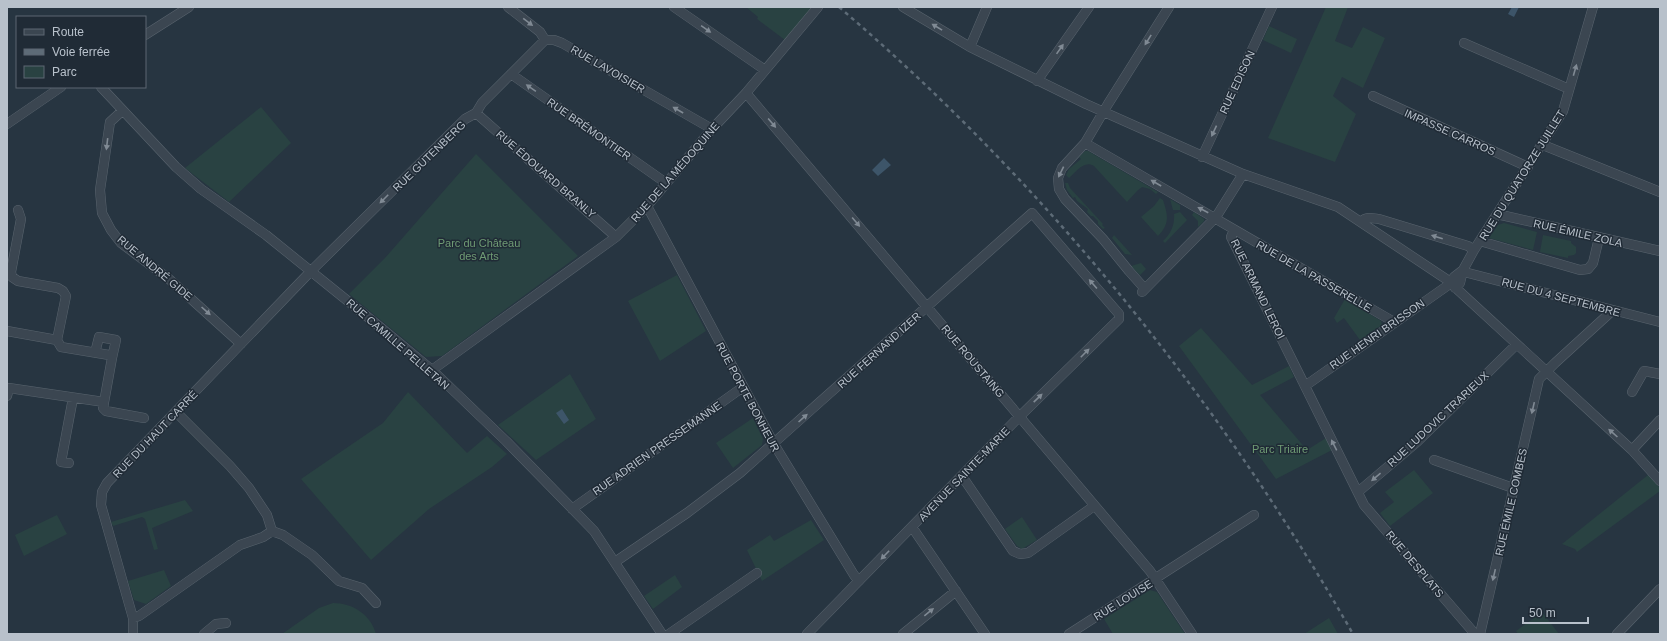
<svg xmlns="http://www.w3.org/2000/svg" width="1667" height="641" viewBox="0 0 1667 641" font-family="Arial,sans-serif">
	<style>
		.green { fill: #294242 }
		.water { fill: #3d5569 }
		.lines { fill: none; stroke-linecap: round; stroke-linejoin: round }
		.minor-casing { stroke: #59646e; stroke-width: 10 }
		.minor { stroke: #3b4651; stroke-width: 9 }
		.rail { stroke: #5d6b77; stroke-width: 2.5; stroke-dasharray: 4 4; stroke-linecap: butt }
		.oneway { fill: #808a94 }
		.labels { text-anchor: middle; stroke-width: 3; stroke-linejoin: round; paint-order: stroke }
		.street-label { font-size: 11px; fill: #b8c1cb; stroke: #202b36 }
		.park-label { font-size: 11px; fill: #6f9b74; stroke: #202b36 }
	</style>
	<rect width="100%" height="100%" fill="#273541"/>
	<path class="green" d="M746,7h67l-28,33 -28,-21 1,-2z
		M1326,7h22l-13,34 17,7 11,-21 22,11 -22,50 -21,-11 -9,19 23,18 -21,48 -67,-24z
		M1269,26l28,13 -6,14 -28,-13z
		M261,107l30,36 -62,59 -44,-34z
		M1085,151h3l70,41 -2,2 -6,-5 -8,-2 -5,4 -10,11 -33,-36c-10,-6 -18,6 -25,12l-3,-3 3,-6 12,-10 -2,-2z
		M476,154l102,102 -136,100 -16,1 -77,-63 36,-36z
		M1065,183h3l2,5 33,36 -1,1 3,3 -2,1 -5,-5v-3l-5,-5h-2l-4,-4 1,-3 -11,-8 -2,-4 -2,1 -6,-8z
		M1160,198l3,2c5,15 7,24 -5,36l-17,-19 13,-11z
		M1170,199l10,6v5h-7z
		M1180,212l7,8 -22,23 -2,-2c8,-7 12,-17 11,-27z
		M1194,212l10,7v2l-6,6v-6l-6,-6z
		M1504,223l33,9 -4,18 -44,-12 9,-13z
		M1114,235l18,20 -7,-1 -13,-16z
		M1543,235l28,6v2l5,4v6l-2,2 -6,1v2l-28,-6z
		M1141,263l5,6 -6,6 -9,-9z
		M677,275l29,56 -46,30 -32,-60z
		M1345,299l36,22 1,4 -22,15 -16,-22 -7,5 -3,-5z
		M1201,328l51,57 37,-19 5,11 -34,18 47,55 19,-12 6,12 -56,29 -97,-133z
		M570,374l26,45 -60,41 -38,-35z
		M408,392l59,61 20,-17 20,18 -15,13 -63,42 -58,51 -70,-81 82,-56z
		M753,418l10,21 -1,6 -29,23 -17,-25z
		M1414,470l19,23 -43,33 -10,-13 14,-11 -9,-10z
		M1648,475l12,13v3l-83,61 -2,-3 -13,-5z
		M185,500l8,11 -41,17 6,21 -4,1 -9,-31 -3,-2 -29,9 -2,-4z
		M57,515l10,19 -43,22 -9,-21z
		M1022,517l15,23 -15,9 -5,-3 -12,-17z
		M811,520l13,20 -62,41 -15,-31 23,-15 4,6z
		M164,570l7,16 -25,18 -12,-4 -6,-19z
		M675,575l7,12 -29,22 -9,-13z
		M1150,590l7,2 28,42h-72l-9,-15z
		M333,603c20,0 38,12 43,31h-94l37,-26z
		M1542,612l17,22h-41l-2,-3z
		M1329,618l9,16h-34z"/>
	<path class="water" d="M1512,7h7l-5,10 -6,-3z
		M884,158l7,7 -13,11 -6,-6z
		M562,409l7,11 -5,4 -8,-11z"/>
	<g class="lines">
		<defs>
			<path id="minor" d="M508,7l32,25 5,8
				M674,7l91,63
				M903,7l67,40 116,57 157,70 95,33 108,72 186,171 28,31
				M145,35l44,-28
				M545,40h9l8,3 150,86
				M1464,43l105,46
				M970,47l17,-40
				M511,74l155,109
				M1037,81l52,-74
				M101,87l75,80 25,22 65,46 114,92 52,43 74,71 88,90 68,103
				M746,93l404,478 42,63
				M1373,96l155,71
				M122,111l-12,11 -10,68 2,23 9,17 10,13 48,36 72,65
				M476,113l140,124
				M7,124l54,-37
				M1085,143l309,179
				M1543,145l117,47
				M1202,157l70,-150
				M647,206l127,238 80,131 5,6
				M18,210l3,9 -10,53 1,5 6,4 40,7 5,3 3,5 -9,44
				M1498,213l3,2 159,36
				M1361,222c5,-6 11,-4 18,-3l89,27 6,4
				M1234,230l-3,7 133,268 111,129
				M1480,241l100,29 8,-1 5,-6 6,-25
				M1463,270l5,3 192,49
				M1455,288l5,-5 3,-13 11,-20 89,-139 30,-104
				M1145,289l-16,-18 -26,-32 -38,-40 -6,-10 -1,-11 4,-10 23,-25 23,-39 61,-97
				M1142,292l74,-75 27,-43
				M7,331l50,9 4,7 48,8 3,3 -9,50 3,3 38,7
				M95,353l4,-16 17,3 -4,18
				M432,370l184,-133 31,-31 65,-77 34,-36 72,-86
				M1305,386l142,-100 7,-9 9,-7
				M1632,392l12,-21 16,3
				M7,396l2,-8 95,14
				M1632,450l28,-30
				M1434,460l79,28
				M69,463l-8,-1 12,-64
				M961,477l5,5 47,69 7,3 8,-1 66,-47
				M1358,492l59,-50 99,-97
				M572,509l171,-122
				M912,527l73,107
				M272,531l11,4 29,20 27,26 23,7 14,15
				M615,562l72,-49 53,-40 292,-260 87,101v5l-105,103 -207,212
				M133,618l6,-2 101,-71 23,-8 9,-6 -5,-16 -18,-27 -19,-22 -54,-54
				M133,634v-16l-32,-113 1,-13 5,-9 204,-212 154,-152 11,-6 6,-10 63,-63
				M204,634l12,-10 10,-1
				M669,634l88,-61
				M903,634l53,-43
				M1069,634l185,-119
				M1480,634l59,-255 16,-16 57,-52
				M1617,634l43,-45"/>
		</defs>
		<use href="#minor" class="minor-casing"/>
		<use href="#minor" class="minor"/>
		<path class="rail" d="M839,7c207,177 379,391 514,627"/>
	</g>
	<defs><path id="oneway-solid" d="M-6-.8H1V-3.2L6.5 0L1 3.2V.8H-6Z"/></defs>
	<g class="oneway">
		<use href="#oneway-solid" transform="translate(528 22) rotate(37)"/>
		<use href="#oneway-solid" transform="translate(937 27) rotate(-149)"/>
		<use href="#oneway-solid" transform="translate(706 29) rotate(35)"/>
		<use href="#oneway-solid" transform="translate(1148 40) rotate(122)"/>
		<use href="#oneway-solid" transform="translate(1060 49) rotate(-55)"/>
		<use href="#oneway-solid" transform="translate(1575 70) rotate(-74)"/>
		<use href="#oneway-solid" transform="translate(531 88) rotate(-145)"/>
		<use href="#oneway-solid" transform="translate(678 110) rotate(-150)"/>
		<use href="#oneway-solid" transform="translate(772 123) rotate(50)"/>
		<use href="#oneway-solid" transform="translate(1214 131) rotate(115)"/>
		<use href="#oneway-solid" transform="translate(107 144) rotate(97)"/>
		<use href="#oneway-solid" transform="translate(1061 172) rotate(116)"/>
		<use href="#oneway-solid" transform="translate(1156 183) rotate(-150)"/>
		<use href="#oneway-solid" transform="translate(384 199) rotate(135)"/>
		<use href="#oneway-solid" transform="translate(1203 210) rotate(-152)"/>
		<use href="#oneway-solid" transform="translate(856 222) rotate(50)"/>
		<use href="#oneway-solid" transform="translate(1437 237) rotate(-163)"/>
		<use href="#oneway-solid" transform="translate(1093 284) rotate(-131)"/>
		<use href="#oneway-solid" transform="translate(206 311) rotate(42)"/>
		<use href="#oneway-solid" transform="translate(1085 353) rotate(-45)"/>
		<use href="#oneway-solid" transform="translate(1038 398) rotate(-44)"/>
		<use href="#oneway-solid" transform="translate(1533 408) rotate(103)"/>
		<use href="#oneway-solid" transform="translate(803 418) rotate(-42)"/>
		<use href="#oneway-solid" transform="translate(1613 433) rotate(-138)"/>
		<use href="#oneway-solid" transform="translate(1334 445) rotate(-117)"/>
		<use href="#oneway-solid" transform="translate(1376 477) rotate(140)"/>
		<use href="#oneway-solid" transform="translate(885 555) rotate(134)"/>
		<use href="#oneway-solid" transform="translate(1494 575) rotate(103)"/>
		<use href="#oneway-solid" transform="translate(929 612) rotate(-39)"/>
	</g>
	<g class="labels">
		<g class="street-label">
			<text transform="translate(608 69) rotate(30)" y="4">RUE LAVOISIER</text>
			<text transform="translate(1237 82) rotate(-65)" y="4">RUE EDISON</text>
			<text transform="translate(589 129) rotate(35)" y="4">RUE BRÉMONTIER</text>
			<text transform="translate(1450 132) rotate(24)" y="4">IMPASSE CARROS</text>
			<text transform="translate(429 156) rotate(-44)" y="4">RUE GUTENBERG</text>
			<text transform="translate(675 172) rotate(-49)" y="4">RUE DE LA MÉDOQUINE</text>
			<text transform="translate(546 174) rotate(41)" y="4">RUE ÉDOUARD BRANLY</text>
			<text transform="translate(1522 175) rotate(-58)" y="4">RUE DU QUATORZE JUILLET</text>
			<text transform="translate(1578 233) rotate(13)" y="4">RUE ÉMILE ZOLA</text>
			<text transform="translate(155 268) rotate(40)" y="4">RUE ANDRÉ GIDE</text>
			<text transform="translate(1314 276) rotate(30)" y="4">RUE DE LA PASSERELLE</text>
			<text transform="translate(1258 289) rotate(64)" y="4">RUE ARMAND LEROI</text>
			<text transform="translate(1561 297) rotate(15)" y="4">RUE DU 4 SEPTEMBRE</text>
			<text transform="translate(1377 334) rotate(-35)" y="4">RUE HENRI BRISSON</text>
			<text transform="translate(398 344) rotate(41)" y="4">RUE CAMILLE PELLETAN</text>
			<text transform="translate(879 350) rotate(-42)" y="4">RUE FERNAND IZER</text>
			<text transform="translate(973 361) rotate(50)" y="4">RUE ROUSTAING</text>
			<text transform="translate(748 397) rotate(62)" y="4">RUE PORTE BONHEUR</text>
			<text transform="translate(1438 419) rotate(-43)" y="4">RUE LUDOVIC TRARIEUX</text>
			<text transform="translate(155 434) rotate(-46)" y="4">RUE DU HAUT CARRÉ</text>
			<text transform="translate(657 448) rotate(-35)" y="4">RUE ADRIEN PRESSEMANNE</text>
			<text transform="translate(964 474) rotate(-46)" y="4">AVENUE SAINTE-MARIE</text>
			<text transform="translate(1511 502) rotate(-77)" y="4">RUE ÉMILE COMBES</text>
			<text transform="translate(1415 564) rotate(50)" y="4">RUE DESPLATS</text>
			<text transform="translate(1123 600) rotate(-32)" y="4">RUE LOUISE</text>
		</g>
		<g class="park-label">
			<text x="479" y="247">Parc du Château<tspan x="479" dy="13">des Arts</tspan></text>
			<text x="1280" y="453">Parc Triaire</text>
		</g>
	</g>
	<rect width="1667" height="641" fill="none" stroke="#b8c1cb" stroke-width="16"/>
	<rect x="16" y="16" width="130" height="72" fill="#202b36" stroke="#5d6772"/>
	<rect x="24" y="29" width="20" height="6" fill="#3b4651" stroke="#5d6772"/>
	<text x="52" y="36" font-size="12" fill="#b8c1cb">Route</text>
	<rect x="24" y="49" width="20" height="6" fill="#5d6b77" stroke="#5d6772"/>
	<text x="52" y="56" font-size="12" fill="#b8c1cb">Voie ferrée</text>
	<rect x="24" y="66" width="20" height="12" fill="#294242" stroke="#5d6772"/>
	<text x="52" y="76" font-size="12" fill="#b8c1cb">Parc</text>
	<path d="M1523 617v6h65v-6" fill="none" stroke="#b8c1cb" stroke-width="2"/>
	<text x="1529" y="617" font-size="12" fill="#b8c1cb" stroke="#202b36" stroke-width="3" paint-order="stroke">50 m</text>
</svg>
